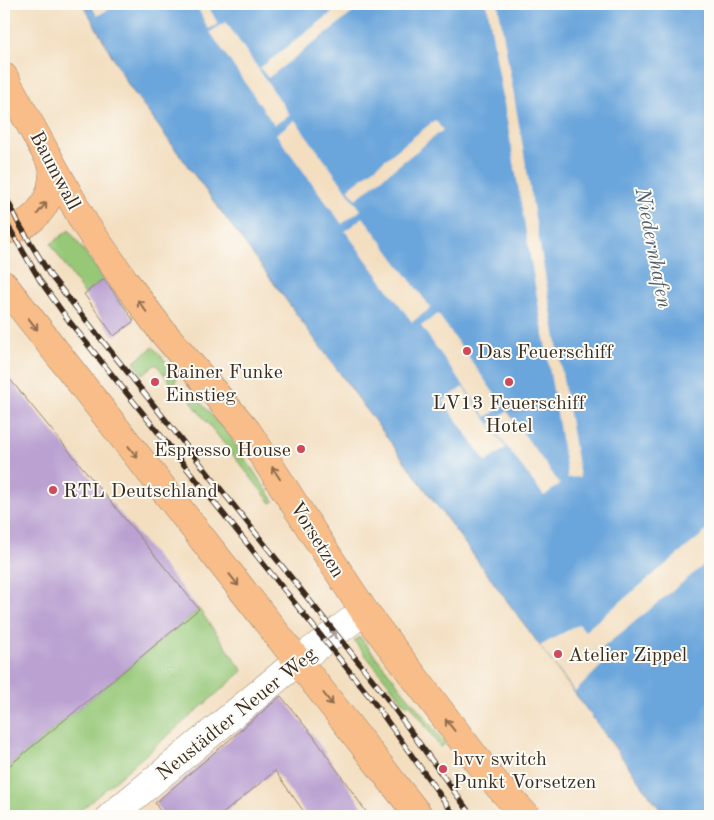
<svg xmlns="http://www.w3.org/2000/svg" width="714" height="820" viewBox="0 0 714 820" font-family="'Old Standard TT',serif">
	<style>
		.green { fill: #96c878; stroke: #68794b }
		.water { fill: #6ba5db; stroke: #53687c }
		.pier { fill: #f3dec0 }
		.building { fill: #baa1d1 }
		.lines { fill: none; stroke-linecap: round; stroke-linejoin: round }
		.minor-casing { stroke: #97846f; stroke-width: 29 }
		.major-casing { stroke: #97846f; stroke-width: 29 }
		.minor { stroke: #fff; stroke-width: 28 }
		.major { stroke: #f8bd89; stroke-width: 28 }
		.rail-casing { stroke: #3b2a1e; stroke-width: 5.5 }
		.rail { stroke: #fdfcf7; stroke-width: 4; stroke-dasharray: 11; stroke-linecap: butt }
		.oneway { stroke: #906c4e }
		.oneway2 { stroke: #a79f9a }
		.poi-dot { fill: #d1495b; stroke: #fdfcf7; stroke-width: 2 }
		.labels { text-anchor: middle; stroke-width: 4; stroke-linejoin: round; paint-order: stroke }
		.street-label { font-size: 20px; fill: #3b2a1e; stroke: #fdfcf7 }
		.poi-label { font-size: 20px; fill: #3b2a1e; stroke: #fdfcf7; text-anchor: start }
		.water-label { font-size: 21px; font-style: italic; fill: #4e5b6a; stroke: #fdfcf7 }
	</style>
	<rect width="100%" height="100%" fill="#fdfcf7"/>
	<filter id="ink" filterUnits="userSpaceOnUse"><feTurbulence type="fractalNoise" baseFrequency=".02" numOctaves="2"/><feDisplacementMap in="SourceGraphic" scale="10" xChannelSelector="R" yChannelSelector="G"/><feConvolveMatrix kernelMatrix="1 2 1 2 8 2 1 2 1" color-interpolation-filters="sRGB"/></filter>
	<filter id="wash" filterUnits="userSpaceOnUse"><feTurbulence type="fractalNoise" baseFrequency=".0096" numOctaves="4" result="noise"/><feDisplacementMap in="SourceGraphic" scale="20" xChannelSelector="R" yChannelSelector="G"/><feGaussianBlur stdDeviation="1.12" result="paint"/><feColorMatrix in="noise" values="0 0 0 0 0 0 0 0 0 0 0 0 0 0 0 0 0 1.4 0 .05"/><feComposite in="paint" operator="in"/></filter>
	<g filter="url(#wash)">
		<rect width="100%" height="100%" fill="#f3dec0"/>
		<path class="green" d="M69,230l35,49 -20,15 -33,-50z
			M153,347l24,27 -3,13 -18,-23 -13,10 -9,-12z
			M193,393l37,44 44,64 -3,2 -76,-96 -4,-7z
			M199,609l44,62 -169,145h-70v-46z
			M360,637l86,107 -6,3 -30,-43 -3,2 -53,-65z"/>
		<path class="water" d="M83,4h627v812h-45l-536,-730z"/>
		<path class="pier" d="M91,4h22l1,2 -17,10z
			M196,4h11l11,20 -10,5z
			M343,4h21l-96,74 -8,-10z
			M487,4h11l82,473 -12,1z
			M226,22l64,93 -16,10 -64,-93z
			M295,120l66,90 -19,14 -66,-90z
			M435,120l8,10 -87,69 -8,-10z
			M363,217l68,91 -19,14 -67,-91z
			M438,314l65,92 -17,11 -65,-91z
			M463,387l43,61 -20,14 -43,-61z
			M507,411l53,73 -16,12 -54,-72z
			M710,528v32l-110,90 7,10 -32,32 -35,-46 39,-22 6,7z"/>
		<g id="blocks">
			<path class="building" d="M104,279l30,42 -20,15 -30,-42z
				M4,372l195,237 -195,161z
				M281,696l33,41 55,79h-62l-32,-45 -55,45h-57l-8,-13z"/>
		</g>
	</g>
	<g filter="url(#ink)">
		<use href="#blocks" fill-opacity="0" stroke="#97846f" stroke-width="1"/>
		<g class="lines">
			<defs>
				<path id="minor" d="M111,816l187,-155 66,-50"/>
				<path id="major" d="M4,77l81,147 39,56 37,50 86,101 117,180 127,167 35,38
					M4,230c33,-3 51,-33 49,-64
					M4,285l415,531"/>
			</defs>
			<use href="#minor" class="minor-casing"/>
			<use href="#major" class="major-casing"/>
			<use href="#minor" class="minor"/>
			<use href="#major" class="major"/>
			<defs>
				<path id="rail" d="M4,193l15,31 31,51 330,414 92,127
					M4,219l37,63 28,39 301,376 85,119"/>
			</defs>
			<use href="#rail" class="rail-casing"/>
			<use href="#rail" class="rail"/>
		</g>
		<defs><path id="oneway-shaft" d="M-6 0H5M1.5-3L5.5 0L1.5 3" fill="none" stroke-width="1.6" stroke-linecap="round" stroke-linejoin="round" transform="scale(1.25)"/></defs>
		<g class="oneway">
			<use href="#oneway-shaft" transform="translate(42 208) rotate(-52)"/>
			<use href="#oneway-shaft" transform="translate(142 306) rotate(-127)"/>
			<use href="#oneway-shaft" transform="translate(33 324) rotate(52)"/>
			<use href="#oneway-shaft" transform="translate(133 452) rotate(52)"/>
			<use href="#oneway-shaft" transform="translate(276 473) rotate(-123)"/>
			<use href="#oneway-shaft" transform="translate(234 580) rotate(52)"/>
			<use href="#oneway-shaft" transform="translate(328 699) rotate(52)"/>
			<use href="#oneway-shaft" transform="translate(450 725) rotate(-128)"/>
		</g>
		<use class="oneway2" href="#oneway-shaft" transform="translate(331 636) rotate(-37)"/>
	</g>
	<g class="poi-dot">
		<circle cx="467" cy="351" r="5"/>
		<circle cx="155" cy="382" r="5"/>
		<circle cx="509" cy="382" r="5"/>
		<circle cx="301" cy="449" r="5"/>
		<circle cx="53" cy="490" r="5"/>
		<circle cx="558" cy="654" r="5"/>
		<circle cx="443" cy="769" r="5"/>
	</g>
	<g class="labels">
		<g class="street-label">
			<text transform="translate(56 170) rotate(62)" y="7">Baumwall</text>
			<text transform="translate(318 539) rotate(58)" y="7">Vorsetzen</text>
			<text transform="translate(236 713) rotate(-39)" y="7">Neustädter Neuer Weg</text>
		</g>
		<g class="poi-label">
			<text x="477" y="358">Das Feuerschiff</text>
			<text x="165" y="378">Rainer Funke<tspan x="165" dy="23">Einstieg</tspan></text>
			<text x="509" y="409" text-anchor="middle">LV13 Feuerschiff<tspan x="509" dy="23">Hotel</tspan></text>
			<text x="291" y="456" text-anchor="end">Espresso House</text>
			<text x="63" y="497">RTL Deutschland</text>
			<text x="568" y="661">Atelier Zippel</text>
			<text x="453" y="765">hvv switch<tspan x="453" dy="23">Punkt Vorsetzen</tspan></text>
		</g>
		<g class="water-label">
			<text transform="translate(654 248) rotate(79)" y="7">Niedernhafen</text>
		</g>
	</g>
	<rect width="714" height="820" fill="none" stroke="#fdfcf7" stroke-width="20"/>
</svg>
